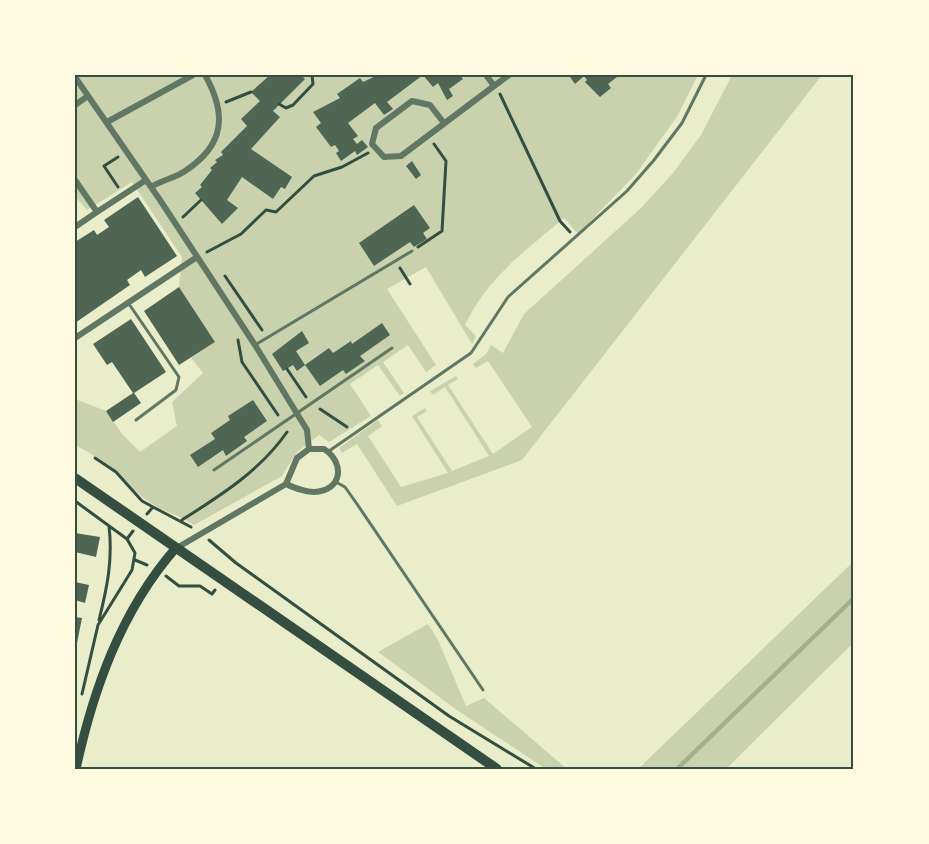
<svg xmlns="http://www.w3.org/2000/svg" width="929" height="844" viewBox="0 0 929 844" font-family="Quicksand,sans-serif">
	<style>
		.green { fill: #cad2ad }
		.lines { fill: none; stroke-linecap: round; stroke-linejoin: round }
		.stream { stroke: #a3b18a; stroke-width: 4.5 }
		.building { fill: #4f6655 }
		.path { stroke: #344e41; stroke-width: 3 }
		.service { stroke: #617663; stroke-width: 3 }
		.minor { stroke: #617663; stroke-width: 6 }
		.secondary { stroke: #344e41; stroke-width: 9 }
		.primary { stroke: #344e41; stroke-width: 10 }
		.neatline { fill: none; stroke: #344e41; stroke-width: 2 }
	</style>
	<rect width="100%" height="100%" fill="#e9edc9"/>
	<path class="green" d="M75,75h623l-20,40 -42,59 -58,60 -14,-16c-39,33 -77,60 -99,107l11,11 -4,8 -46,-77 -39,22 49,76 -10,7 -18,-27 -25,17 21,31 -4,3 -22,-31 -28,19 21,32 -42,26 -10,-7 -22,17 -15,24 -88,49c-14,-10 -31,-13 -45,-23 -29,-22 -39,-40 -74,-57v-46l31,12 17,24 17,17 37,-26 -5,-24 31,-29 -12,-15 24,-16 -36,-55 3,-30 -50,-75 -45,28 -12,-14z
		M732,75h90l-300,385 -125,46 -40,-62 -15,9 -3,-5 39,-28 4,6 -14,10 33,51 47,-14 -36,-57 13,-8 2,3 -10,6 35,54 37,-15 -44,-69 -12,8 -3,-4 26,-15 2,3 -10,6 45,69 39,-27 -44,-66 -12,7 -3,-4 13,-10 5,-9 12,8 21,-39 117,-106 32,-35 28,-38z
		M854,561v81l-128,127h-88z
		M428,624l10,16 28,66 18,-8 83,71h-21l-89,-59 -79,-58z"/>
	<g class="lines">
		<path class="stream" d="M677,769l177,-171"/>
	</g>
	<path class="building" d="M270,75h31l4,4 -32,32 7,6 -29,32 41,28 -7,12 -4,-2 -8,12 -31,-22 -15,23 11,8 -16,16 -27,-31 7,-6 -2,-2 12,-15 -2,-2 7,-6 -2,-2 8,-5 -2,-3 26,-26 -6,-7 19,-18 -9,-9z
		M378,75h45l-36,27 6,7 -9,6 -9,-12 -27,20 10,13 -5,3 4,5 5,-4 6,7 -11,8 -2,-4 -14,10 -5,-8 3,-2 -4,-6 -4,2 -15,-20 5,-4 -8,-11 27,-14 -3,-4 23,-16 3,4z
		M423,75h37l3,4 -14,10 4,7 -6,4 -9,-17 -5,4z
		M572,75h44l1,2 -9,7 3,4 -11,9 -15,-15 2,-2 -3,-4 -9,8 -5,-7z
		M412,161l9,14 -5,4 -10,-13z
		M138,197l39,59 -32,21 -4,-7 -14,10 3,5 -55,38v-81l19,-12 3,5 12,-8 -5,-7z
		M414,205l16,23 -7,5 4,6 -13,8 -4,-5 -36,24 -15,-23z
		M179,287l36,55 -36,23 -35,-54z
		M131,319l35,53 -32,21 7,10 -28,19 -7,-11 27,-18 -21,-31 -5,3 -14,-21z
		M382,323l8,12 -30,21 5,5 -19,13 -3,-4 -23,16 -15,-21 24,-17 4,5 18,-12 1,3z
		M302,331l7,12 -13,8 9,14 -8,6 -4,-6 -10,6 -11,-17z
		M253,400l14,21 -23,16 3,4 -21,15 -3,-6 -25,17 -8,-12 25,-16 -4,-6 19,-13 -2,-4z
		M75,533l25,4 -4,20 -21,-5z
		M75,582l14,3 -4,18 -10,-3z
		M75,617l7,1 -6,30h-1z"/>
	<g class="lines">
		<path class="path" d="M375,75l1,1
			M500,94l60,127 10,11
			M226,102l25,-10
			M279,104l7,4 7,-3 20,-21 -1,-9
			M118,157l-14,9 14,21
			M183,217l18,-17
			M418,247l24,-16 4,-70 -12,-17
			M207,252l34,-18 25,-24 10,2 38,-36 28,-9 26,-14
			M400,268l10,16
			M225,276l37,54
			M238,340l4,22 36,53
			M287,369l19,28
			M320,409l27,18
			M95,458l21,14 26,29 11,6
			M75,501l52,38 8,14 -3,17 -34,55 -16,69
			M147,514l6,-7 38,20
			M182,520c39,-25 78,-49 105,-88
			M127,539l6,-8
			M209,540l27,23 213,153 87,53
			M135,560l12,5
			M166,576l13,10h21l12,8 3,-4
			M99,620c8,-32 14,-60 10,-94"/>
		<path class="service" d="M129,304l50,73 -3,13 -40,30
			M255,345l157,-94
			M329,451l142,-98 37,-56 119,-106 27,-31 28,-37 24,-48
			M214,470l178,-122
			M336,482l9,5 12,17 126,186"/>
		<path class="minor" d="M75,77l85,123 95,145 52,85 2,19
			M494,86l15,-11
			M75,105l13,-9
			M107,122l86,-47
			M444,123l-14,-18 -18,-4 -36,27 -4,16 12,13 17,-1 93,-70 -8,-11
			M75,180l22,32 49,-32
			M151,187c11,-7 24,-9 34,-16 40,-26 42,-57 20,-96
			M75,227l22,-15
			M75,338l122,-81
			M175,549l111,-65 11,-26 12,-9h15c21,13 19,42 -10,43 -10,0 -19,-4 -28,-8"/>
		<path class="secondary" d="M76,769c17,-79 45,-158 99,-220"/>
		<path class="primary" d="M75,478l422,291"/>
	</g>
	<rect width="929" height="844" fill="none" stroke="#fefae0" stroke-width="153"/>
	<rect x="76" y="76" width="776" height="692" class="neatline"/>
</svg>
